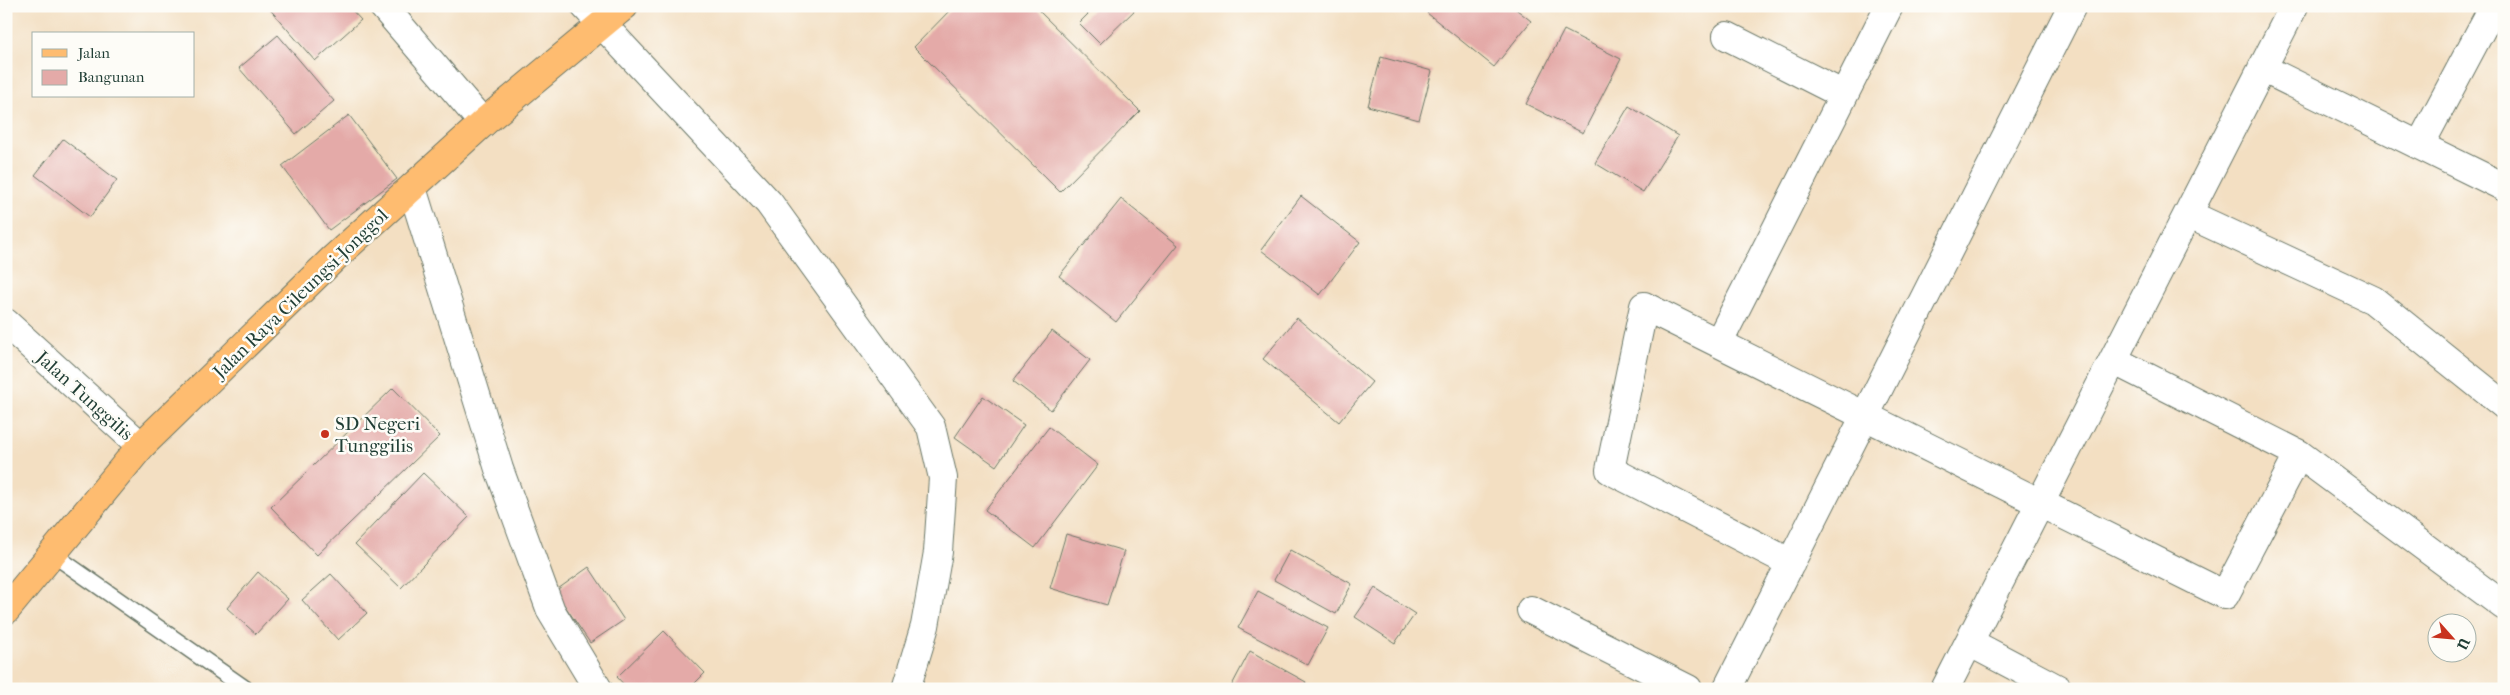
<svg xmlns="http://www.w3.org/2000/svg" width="2510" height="695" viewBox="0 0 2510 695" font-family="'IM FELL French Canon',serif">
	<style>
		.building { fill: #e4aaa8 }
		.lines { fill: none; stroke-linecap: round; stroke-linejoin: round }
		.lane-casing { stroke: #697666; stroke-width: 18 }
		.street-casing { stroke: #697666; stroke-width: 30 }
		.primary-casing { stroke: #697666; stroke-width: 30 }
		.lane { stroke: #fff; stroke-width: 15 }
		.street { stroke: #fff; stroke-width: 28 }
		.primary { stroke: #febc70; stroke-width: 28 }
		.poi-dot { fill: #c8321e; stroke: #fdfcf7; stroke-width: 2 }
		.labels { text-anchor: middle; stroke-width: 5; stroke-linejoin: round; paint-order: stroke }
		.street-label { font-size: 19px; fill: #1f3d34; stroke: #fdfcf7 }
		.poi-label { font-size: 19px; fill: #1f3d34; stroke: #fdfcf7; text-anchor: start }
	</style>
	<rect width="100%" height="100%" fill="#fdfcf7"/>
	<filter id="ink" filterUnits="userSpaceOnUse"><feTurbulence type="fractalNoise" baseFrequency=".02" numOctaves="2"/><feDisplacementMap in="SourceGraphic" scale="10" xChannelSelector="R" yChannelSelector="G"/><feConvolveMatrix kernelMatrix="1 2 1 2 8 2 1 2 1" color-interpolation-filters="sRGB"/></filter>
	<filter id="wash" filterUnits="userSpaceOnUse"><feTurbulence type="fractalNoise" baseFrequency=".0096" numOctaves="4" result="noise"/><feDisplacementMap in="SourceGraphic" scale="20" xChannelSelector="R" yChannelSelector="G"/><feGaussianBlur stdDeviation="1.12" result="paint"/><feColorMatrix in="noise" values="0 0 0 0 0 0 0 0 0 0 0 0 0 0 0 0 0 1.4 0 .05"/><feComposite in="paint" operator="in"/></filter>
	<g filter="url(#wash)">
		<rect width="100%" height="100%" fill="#f3dfc2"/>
		<g id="blocks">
			<path class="building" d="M267,6h81l13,14 -46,41z
				M954,6h80l106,105 -80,81 -146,-145z
				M1096,6h43l-39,38 -21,-21z
				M1432,6h80l19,15 -37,46 -67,-54z
				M1564,30l57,29 -38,74 -57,-29z
				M278,35l56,66 -38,33 -57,-66z
				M1381,57l51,14 -13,49 -51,-14z
				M1629,106l49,30 -35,56 -48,-29z
				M349,115l48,64 -68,51 -47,-64z
				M63,139l54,41 -27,37 -55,-42z
				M1301,196l59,46 -40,53 -59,-45z
				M1121,199l57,46 -62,77 -57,-46z
				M1297,318l75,64 -33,40 -76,-63z
				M1052,331l38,29 -39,50 -38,-29z
				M393,388l47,48 -123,119 -46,-48z
				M983,396l41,29 -28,41 -41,-29z
				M1049,427l49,38 -63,83 -50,-38z
				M423,473l46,44 -68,71 -46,-44z
				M1066,534l58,17 -17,54 -57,-17z
				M1290,550l62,34 -16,30 -62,-34z
				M589,567l35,53 -34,23 -35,-52z
				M258,572l30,27 -32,35 -29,-26z
				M331,574l36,39 -29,27 -36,-40z
				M1375,588l40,26 -20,29 -40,-26z
				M1258,591l70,37 -20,37 -70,-37z
				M664,631l41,42 -16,16h-61l-11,-12z
				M1250,651l56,31 -4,7 -71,-2z"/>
		</g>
	</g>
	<g filter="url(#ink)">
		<use href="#blocks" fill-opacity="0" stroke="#697666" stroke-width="1"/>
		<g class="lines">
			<defs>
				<path id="lane" d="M54,555l192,134"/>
				<path id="street" d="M383,6l100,117
					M585,6l184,197 162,224 12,51 -5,74 -13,74 -19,63
					M1727,36l117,59
					M2262,68l242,119
					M2420,145l69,-130
					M412,188l87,281 52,142 47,78
					M2188,214l185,86 131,105
					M6,323l135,123
					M1719,342l170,-336
					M2113,360l186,94 205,152
					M1791,563l-181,-93 34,-164 581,289 74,-141
					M1531,610l157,79
					M1969,642l89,47
					M1727,689l345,-683
					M1945,689l349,-683"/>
				<path id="primary" d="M6,610l135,-164 193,-188 149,-135 141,-117"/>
			</defs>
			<use href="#lane" class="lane-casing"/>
			<use href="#street" class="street-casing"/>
			<use href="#primary" class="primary-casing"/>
			<use href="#lane" class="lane"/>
			<use href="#street" class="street"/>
			<use href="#primary" class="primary"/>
		</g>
	</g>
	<circle class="poi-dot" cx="325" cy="434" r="5"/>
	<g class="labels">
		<g class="street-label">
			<text transform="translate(300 293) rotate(-44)" y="7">Jalan Raya Cileungsi-Jonggol</text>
			<text transform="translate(85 395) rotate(42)" y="7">Jalan Tunggilis</text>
		</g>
		<g class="poi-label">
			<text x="335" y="430">SD Negeri<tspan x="335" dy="22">Tunggilis</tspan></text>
		</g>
	</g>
	<rect width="2510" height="695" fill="none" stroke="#fdfcf7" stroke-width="25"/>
	<rect x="32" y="32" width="162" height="65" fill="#fdfcf7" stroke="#a4b0a9"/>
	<rect x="42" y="49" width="25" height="8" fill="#febc70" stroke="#a4b0a9"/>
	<text x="78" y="58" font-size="15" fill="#1f3d34">Jalan</text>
	<rect x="42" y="70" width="25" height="15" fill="#e4aaa8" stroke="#a4b0a9"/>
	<text x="78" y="82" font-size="15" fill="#1f3d34">Bangunan</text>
	<g transform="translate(2452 638) rotate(117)"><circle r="24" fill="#fdfcf7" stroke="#a4b0a9"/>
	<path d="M0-4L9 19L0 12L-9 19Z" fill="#c8321e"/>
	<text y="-8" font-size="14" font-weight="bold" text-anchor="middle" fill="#1f3d34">U</text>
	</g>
</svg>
